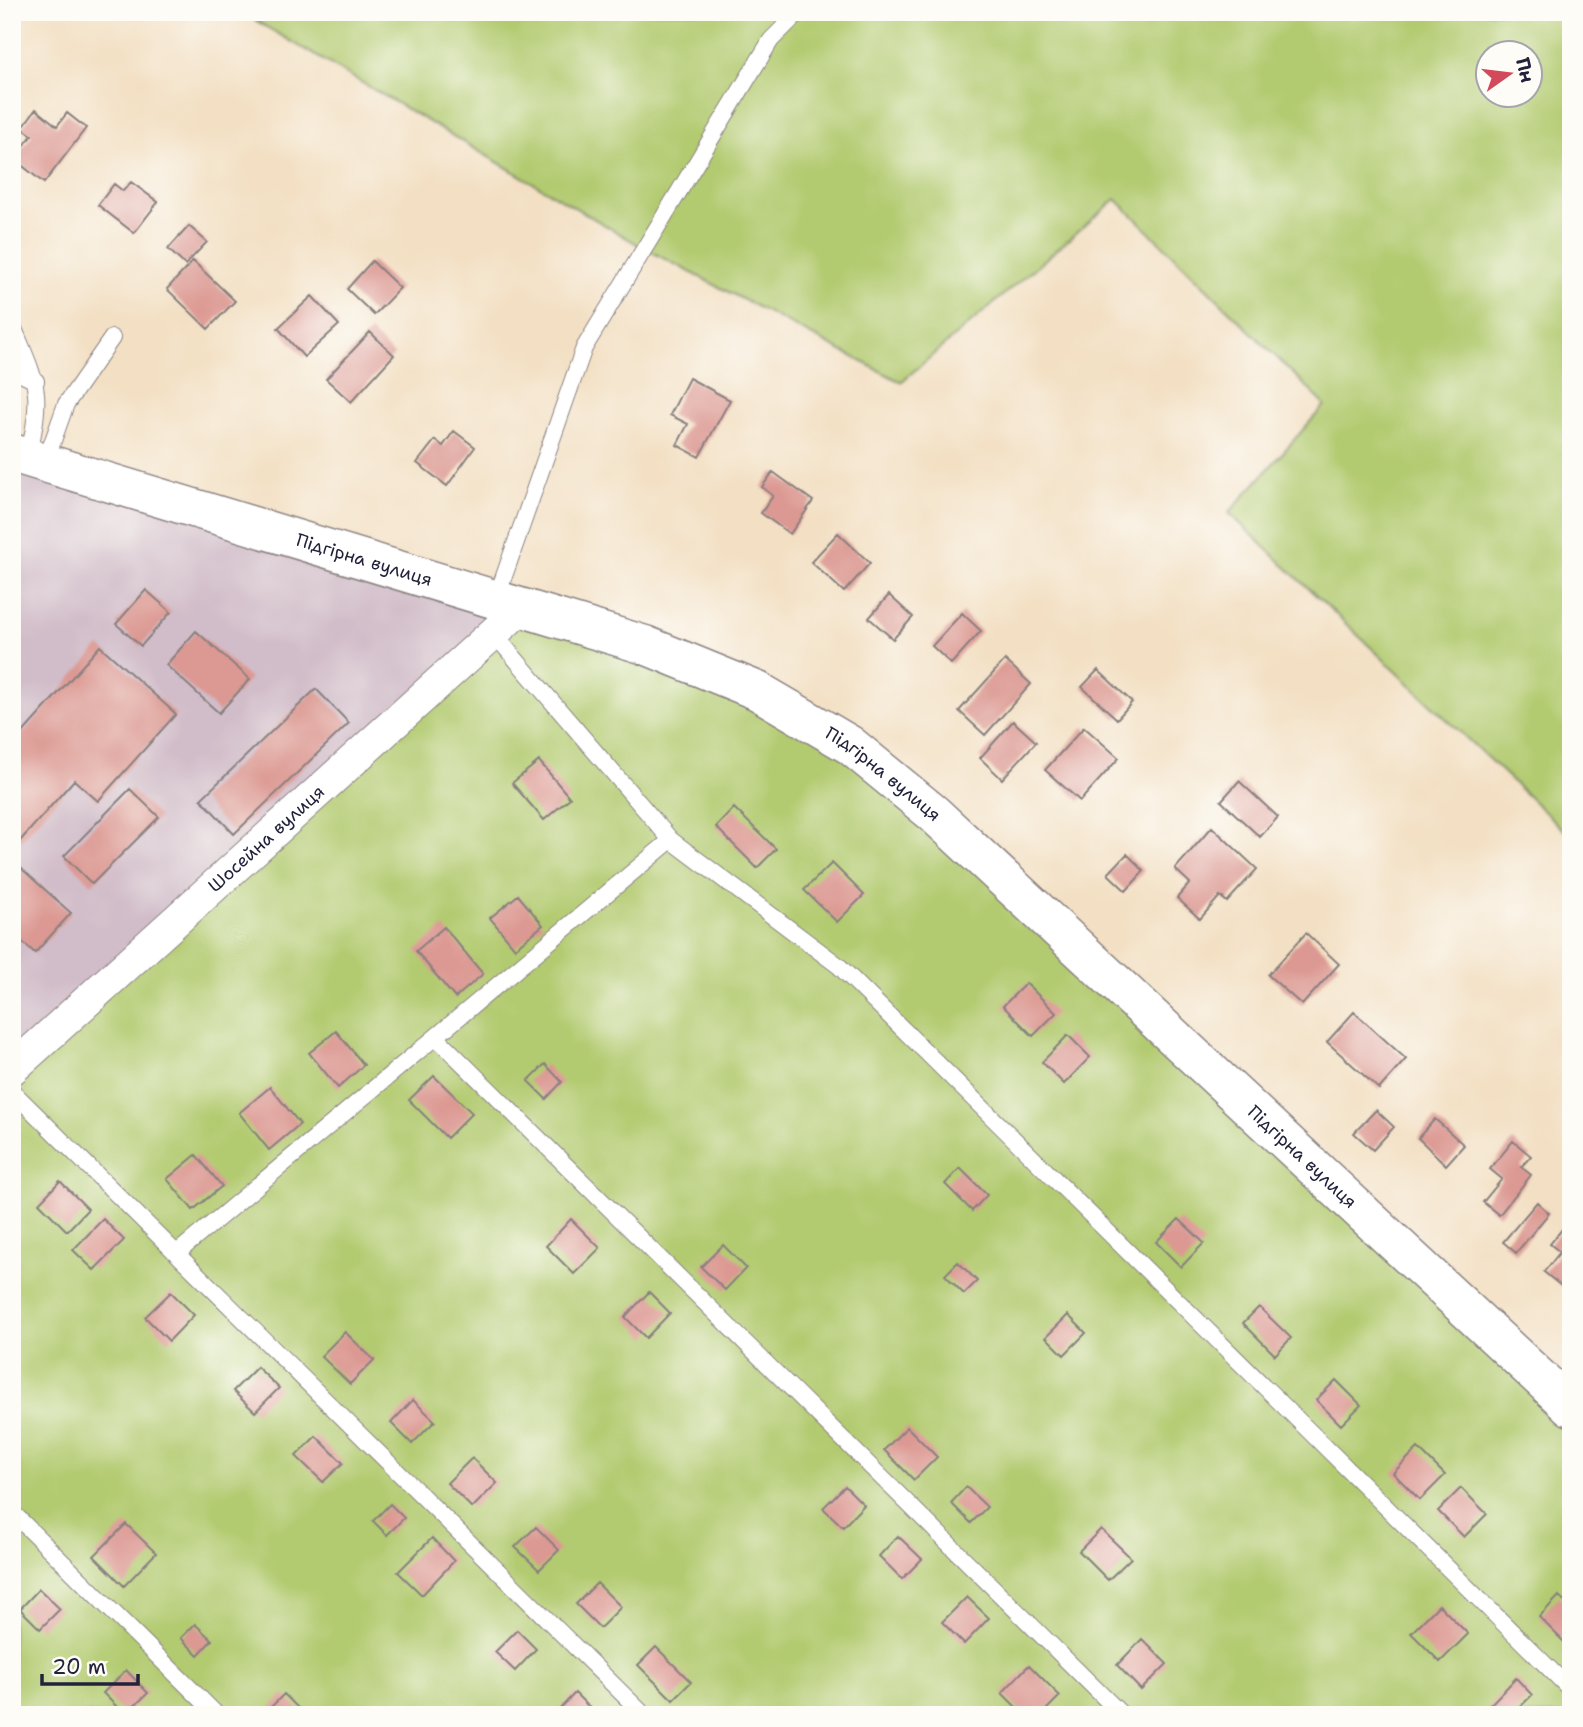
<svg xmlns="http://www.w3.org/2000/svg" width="1583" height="1727" viewBox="0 0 1583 1727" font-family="'Shantell Sans',sans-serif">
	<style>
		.industrial { fill: #d1bdc9 }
		.green { fill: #b2ca6f; stroke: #6a7655; stroke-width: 2; fill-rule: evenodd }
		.building { fill: #dc9892 }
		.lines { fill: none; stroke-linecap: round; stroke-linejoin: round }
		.service-casing { stroke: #8a8180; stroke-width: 18 }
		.minor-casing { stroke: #8a8180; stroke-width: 34 }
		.tertiary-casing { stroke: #8a8180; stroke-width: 41 }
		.service { stroke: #fff; stroke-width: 16 }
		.minor { stroke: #fff; stroke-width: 32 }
		.tertiary { stroke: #fff; stroke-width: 38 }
		.labels { text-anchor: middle; stroke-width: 7; stroke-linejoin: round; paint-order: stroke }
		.street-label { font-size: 18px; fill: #22223b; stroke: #fdfcf7 }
	</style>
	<rect width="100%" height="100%" fill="#fdfcf7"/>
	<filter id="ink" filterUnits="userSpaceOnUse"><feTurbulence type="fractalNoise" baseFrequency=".0143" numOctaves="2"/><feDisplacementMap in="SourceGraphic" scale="14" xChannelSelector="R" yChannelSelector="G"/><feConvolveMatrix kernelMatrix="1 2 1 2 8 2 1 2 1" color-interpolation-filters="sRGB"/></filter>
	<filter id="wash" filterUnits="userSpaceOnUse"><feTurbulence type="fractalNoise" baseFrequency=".00686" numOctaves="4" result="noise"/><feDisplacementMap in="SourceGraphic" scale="28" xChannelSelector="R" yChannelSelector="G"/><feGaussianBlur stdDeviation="1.57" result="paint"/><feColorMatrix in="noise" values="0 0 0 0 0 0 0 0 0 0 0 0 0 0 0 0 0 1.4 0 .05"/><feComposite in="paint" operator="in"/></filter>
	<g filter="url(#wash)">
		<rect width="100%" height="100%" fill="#f3e0c4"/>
		<path class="industrial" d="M12,453l508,156 -508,460z"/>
		<path class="green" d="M241,12h1330v825l-342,-324 96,-108 -209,-206 -215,183 -255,-133zM1488,52h42v42h-42z
			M520,609l330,136 721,662v308h-1559v-646z"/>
		<g id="blocks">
			<path class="building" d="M36,109l21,17 10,-13 19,15 -42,55 -30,-24 18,-24 -10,-7z
				M131,182l27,20 -24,31 -36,-28 16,-21 9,7z
				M189,226l18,16 -22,23 -17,-16z
				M193,261l42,40 -27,28 -41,-40z
				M372,261l28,27 -26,27 -27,-26z
				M312,296l27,29 -35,32 -26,-29z
				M370,332l24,23 -43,47 -25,-23z
				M689,378l41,22 -31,57 -22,-12 11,-21 -18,-9z
				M454,431l21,16 -28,39 -30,-23 18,-23 8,6z
				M773,472l40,29 -23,33 -29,-21 12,-17 -11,-9z
				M838,533l32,30 -26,29 -33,-30z
				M146,590l25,22 -30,34 -25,-22z
				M889,595l24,22 -20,22 -24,-21z
				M962,613l19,18 -30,33 -19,-18z
				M196,631l54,48 -31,34 -53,-48z
				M100,646l76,68 -78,87 -24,-21 -62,70v-105z
				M1005,660l26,24 -46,51 -26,-24z
				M1098,670l34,32 -15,17 -35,-32z
				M316,689l33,34 -115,111 -33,-35z
				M1013,721l23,21 -34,37 -22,-21z
				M1084,727l35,31 -39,43 -35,-31z
				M539,761l31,37 -26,22 -32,-37z
				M1239,781l39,36 -18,20 -39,-36z
				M130,789l29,28 -67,67 -28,-28z
				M734,808l42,41 -19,19 -41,-41z
				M1212,827l45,42 -30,33 -7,-6 -20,23 -23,-21 13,-15 -15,-14z
				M1127,854l17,17 -18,20 -18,-17z
				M12,860l59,53 -36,40 -23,-20z
				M832,863l32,32 -27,27 -33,-32z
				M518,895l25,30 -28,23 -25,-30z
				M444,927l39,47 -28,24 -39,-47z
				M1306,933l33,31 -37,41 -34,-30z
				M1026,983l30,30 -23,23 -30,-30z
				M1354,1012l52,47 -27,30 -52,-47z
				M336,1031l28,34 -26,23 -29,-35z
				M1068,1035l22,22 -26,27 -22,-22z
				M545,1064l17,18 -16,17 -18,-18z
				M434,1076l38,37 -25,25 -38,-38z
				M270,1087l30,37 -31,26 -30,-37z
				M1376,1110l18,17 -21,23 -19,-17z
				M1435,1119l29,26 -18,20 -28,-27z
				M1513,1141l18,15 -10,11 10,8 -32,40 -16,-13 19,-23 -12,-10z
				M196,1155l26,31 -29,24 -26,-31z
				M960,1168l27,27 -15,16 -27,-27z
				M60,1181l28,28 -21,22 -28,-28z
				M1537,1202l12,11 -33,40 -13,-11z
				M103,1219l21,21 -30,30 -21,-20z
				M571,1219l29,29 -26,26 -28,-28z
				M1179,1219l25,24 -23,24 -25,-25z
				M1563,1228l8,6v60l-27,-22 16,-20 -10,-8z
				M723,1245l23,23 -21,22 -24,-23z
				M958,1262l19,19 -13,13 -19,-19z
				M171,1292l23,23 -25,26 -24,-24z
				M649,1292l21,21 -24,25 -21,-21z
				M1259,1307l32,31 -16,17 -32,-32z
				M1068,1315l18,18 -22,22 -18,-18z
				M345,1332l29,28 -24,24 -29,-28z
				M257,1367l22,21 -24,24 -22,-21z
				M1336,1380l25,25 -20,20 -25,-25z
				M413,1400l22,21 -23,23 -21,-21z
				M907,1427l30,30 -23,23 -30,-30z
				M316,1436l27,27 -20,19 -27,-26z
				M1418,1448l27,27 -25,25 -27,-27z
				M472,1458l25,25 -25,25 -25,-25z
				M845,1486l19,19 -21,22 -20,-19z
				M966,1487l21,20 -16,16 -20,-20z
				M1461,1488l26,26 -23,23 -26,-26z
				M390,1504l14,14 -17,17 -14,-14z
				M126,1524l30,29 -32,33 -30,-30z
				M536,1527l23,23 -20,20 -24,-23z
				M1101,1529l30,29 -23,22 -29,-29z
				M898,1536l24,23 -20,20 -23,-23z
				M432,1538l22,23 -32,34 -24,-23z
				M597,1583l24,24 -21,21 -24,-24z
				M39,1589l21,20 -20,20 -20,-20z
				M1559,1596l12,12v32l-5,4 -27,-27z
				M967,1597l22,21 -25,26 -22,-22z
				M1439,1605l29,29 -28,28 -29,-29z
				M195,1624l17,16 -14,15 -17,-17z
				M517,1630l19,19 -21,22 -20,-19z
				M1142,1639l25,25 -26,26 -24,-25z
				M656,1647l35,35 -18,18 -35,-35z
				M1029,1665l31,31 -19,19h-17l-22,-22z
				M126,1670l22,23 -23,22 -22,-22z
				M1516,1678l16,17 -20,20h-18l-7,-7z
				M575,1693l22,22h-43z
				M284,1694l21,21h-42z"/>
		</g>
	</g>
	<g filter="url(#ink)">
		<use href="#blocks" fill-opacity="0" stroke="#8a8180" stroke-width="2"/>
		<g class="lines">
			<defs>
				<path id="service" d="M12,324c26,62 31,66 16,134
					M12,370l24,11
					M45,463l21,-59 46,-66
					M496,599l88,-251 187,-308 28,-28
					M493,633l178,207 168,126 732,724
					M436,1037l686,678
					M12,1091l632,624
					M177,1253l494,-413
					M12,1512l205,203"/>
				<g id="minor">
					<path id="s1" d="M12,1069l508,-460"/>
				</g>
				<g id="tertiary">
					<path id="s2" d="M12,453l633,192 113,46 92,54 83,68 638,594"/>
				</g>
			</defs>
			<use href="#service" class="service-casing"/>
			<use href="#minor" class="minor-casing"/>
			<use href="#tertiary" class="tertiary-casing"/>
			<use href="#service" class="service"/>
			<use href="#minor" class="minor"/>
			<use href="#tertiary" class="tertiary"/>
		</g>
	</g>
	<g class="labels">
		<g class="street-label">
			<text dy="6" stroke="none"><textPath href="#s2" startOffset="368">Підгірна вулиця</textPath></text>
			<text dy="6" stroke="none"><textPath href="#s2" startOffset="934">Підгірна вулиця</textPath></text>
			<text dy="6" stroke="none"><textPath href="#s1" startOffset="343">Шосейна вулиця</textPath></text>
			<text dy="6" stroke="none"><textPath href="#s2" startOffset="1502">Підгірна вулиця</textPath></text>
		</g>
	</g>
	<rect width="1583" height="1727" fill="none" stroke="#fdfcf7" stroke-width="42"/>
	<g transform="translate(1509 74) rotate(76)"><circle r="33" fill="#fdfcf7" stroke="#a5a5ac" stroke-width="2"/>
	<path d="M0-5L12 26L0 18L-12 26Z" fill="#d1495b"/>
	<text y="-10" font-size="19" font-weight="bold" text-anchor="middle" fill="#22223b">Пн</text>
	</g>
	<path d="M42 1674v10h96v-10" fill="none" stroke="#22223b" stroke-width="3.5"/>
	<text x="52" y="1674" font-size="21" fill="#22223b" stroke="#fdfcf7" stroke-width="5" paint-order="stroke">20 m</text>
</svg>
